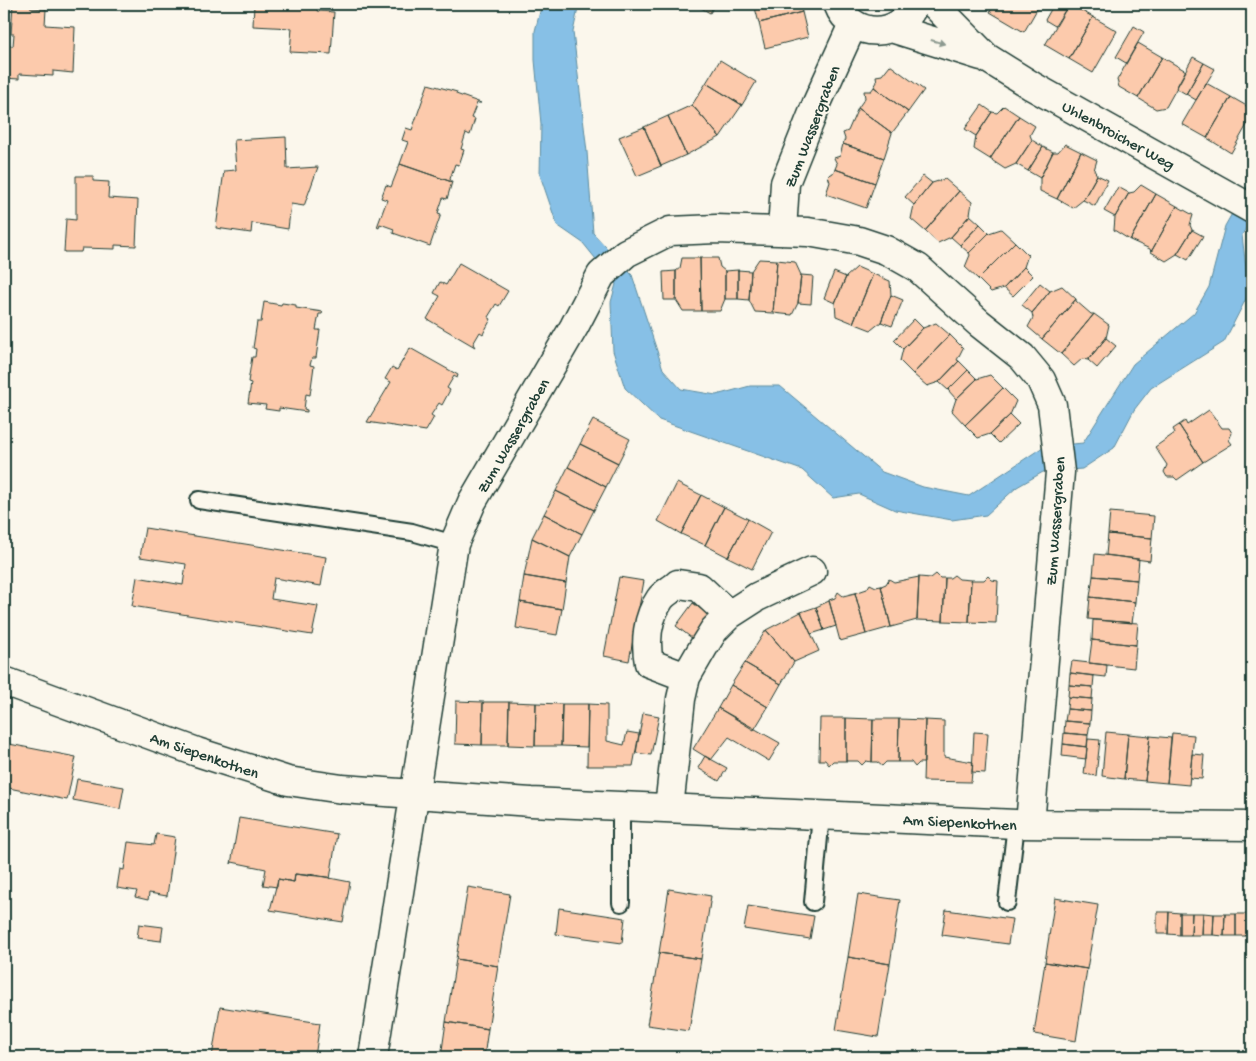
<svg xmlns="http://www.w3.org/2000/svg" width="1256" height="1061" viewBox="0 0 1256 1061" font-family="'Gochi Hand',sans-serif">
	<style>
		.water { fill: #87c0e6; stroke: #5d8c9f }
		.building { fill: #fccaac; stroke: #1f3d34 }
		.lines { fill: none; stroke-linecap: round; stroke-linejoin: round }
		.service-casing { stroke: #1f3d34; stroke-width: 20 }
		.minor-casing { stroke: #1f3d34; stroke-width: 31 }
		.service { stroke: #fbf7ec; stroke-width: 16 }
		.minor { stroke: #fbf7ec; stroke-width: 28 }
		.oneway { fill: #8d9a90 }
		.labels { text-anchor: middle; stroke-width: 4; stroke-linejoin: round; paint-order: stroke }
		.street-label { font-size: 16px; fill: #1f3d34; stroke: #fbf7ec }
	</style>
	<rect width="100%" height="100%" fill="#fbf7ec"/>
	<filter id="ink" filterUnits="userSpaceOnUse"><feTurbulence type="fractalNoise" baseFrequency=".02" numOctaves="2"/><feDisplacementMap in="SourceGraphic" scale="10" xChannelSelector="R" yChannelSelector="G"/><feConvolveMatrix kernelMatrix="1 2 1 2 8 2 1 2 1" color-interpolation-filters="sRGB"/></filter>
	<g filter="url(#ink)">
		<path class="water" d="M542,4h37l-6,28 14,120 6,81 39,42 31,94 18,20 35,6 34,-9h30l102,86 41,15 46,9 74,-49 40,-4 50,-79 61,-51 15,-26 16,-61 27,-48v40l-10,17 7,58 -25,49 -73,46 -17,22 -20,38 -32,21 -39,3 -26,15 -31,28 -34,5 -57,-10 -36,-16 -26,4 -31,-28 -143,-50 -34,-32 -12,-37 -2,-49 5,-18 -33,-41 -26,-18 -17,-50 1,-51 -6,-64v-29z"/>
		<path class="building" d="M13,4h17l1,4 15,1 -1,16 30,2 -2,46 -20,-2v5l-34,-2v5l-15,-1v-32h9l1,-12h-3z
			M254,4h63v7l17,1 -3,42 -41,-2 2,-24 -39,-2z
			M694,4h21l-5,9z
			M754,4h46l2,8 -43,11z
			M995,4h45l-16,28 -34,-20z
			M1054,4h15l-14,22 -10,-6z
			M1069,4l24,13 -24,42 -24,-14z
			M802,12l6,25 -43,11 -6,-25z
			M1093,17l24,14 -24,42 -24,-14z
			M1134,26l10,6 -18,31 -10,-6z
			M1138,43l24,14 -24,41 -19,-11 -2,-7z
			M1162,57l24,14 -20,36 -10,2 -18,-11z
			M1193,57l11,6 -18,31 -10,-6z
			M720,60l36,22 -14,23 -36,-22z
			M1204,63l11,6 -19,31 -10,-6z
			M890,65l34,25 -16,22 -34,-25 3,-5 -1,-6 6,-1z
			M706,83l36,22 -22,32 -28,-32z
			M1206,83l25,14 -24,41 -25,-14z
			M428,84l29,8 -1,2 25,9h-4l-6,15 4,1 -5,16 -4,-2 -5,16 3,1 -5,15 -4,-1 -5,15 2,3 -52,-18 8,-22 -6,-2 4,-12 6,2z
			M874,87l34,25 -16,21 -34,-25 7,-10 -1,-7h7z
			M1231,97l21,12v7l-21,37 -24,-15z
			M692,105l28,32 -34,18 -18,-39z
			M982,105l10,7 -16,24 -11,-7z
			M1004,106l15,10 -29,43 -16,-10 2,-13 16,-24 5,1z
			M858,108l34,25 -8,25 -41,-14 2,-5 -2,-6 5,-2z
			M668,116l18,39 -25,11 -17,-39z
			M1019,116l16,10 -5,9 2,5 -16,24 -11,5 -15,-10z
			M644,127l17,39 -24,10 -18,-39z
			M286,137l1,32 31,-2 -14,39 -13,-2 -3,25 -36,-6 -1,10 -35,-5 8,-57 12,-1 -2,-30z
			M1032,140l11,7 -15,24 -12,-7z
			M843,144l41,14 -9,25 -40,-14 2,-5 -3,-6 6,-2z
			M1065,144l16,8 -24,47 -17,-8v-13l13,-26h5z
			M1043,147l10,5 -13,26 -12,-7z
			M1081,152l16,8 -3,10 3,5 -14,25 -10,8 -16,-9z
			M400,164l52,18 -5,17 -4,-1 -5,15 3,1 -11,32 -37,-13 1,-4 -14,-5 -1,4 -2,-1 10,-27 -6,-2 5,-13 5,2z
			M835,169l40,14 -9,25 -40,-14 4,-12 -2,-6 5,-3z
			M1097,175l11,5 -13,26 -12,-6z
			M76,176h17v5l16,1 -1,16 30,2 -2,46 -21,-1v4l-33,-1 -1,4h-17l2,-33 10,1z
			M923,176l9,7 -18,22 -9,-8z
			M945,179l14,12 -34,40 -14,-12 3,-14 18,-22z
			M1141,185l15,9 -26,46 -16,-10 1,-13 14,-24 5,-1z
			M1118,187l11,6 -14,24 -11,-6z
			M959,191l13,11 -2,13 -19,22 -13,6 -13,-12z
			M1156,194l21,12 -26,46 -1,-3 -20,-9z
			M1177,206l16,9 -3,10 2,5 -15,24 -11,7 -15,-9z
			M970,215l10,9 -20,21 -9,-8z
			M980,224l9,9 -20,20 -9,-8z
			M1001,229l14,13 -37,37 -13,-12 5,-12 -1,-2 20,-20z
			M1192,230l11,6 -15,24 -11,-6z
			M1015,242l13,13 -4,12 -20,21 -13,4 -13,-13z
			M682,258h18l1,53h-18l-7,-11v-29l4,-3z
			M700,258h18l2,9 5,4v28l-5,12h-19z
			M759,259l18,1 -4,53 -18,-1 -6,-12 2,-29z
			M777,260l18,2 6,13 -3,28 -6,12 -19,-2z
			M459,263l49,28 -9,15 -3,-2 -8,13 3,2 -8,15 -3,-2 -7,12 2,3 -48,-28 13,-23 -6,-3 6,-11 6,3z
			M857,267l16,7 -20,49 -17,-7 -1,-13 11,-26z
			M1024,267l9,9 -20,20 -9,-8z
			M738,270v29h-13v-28z
			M738,270l13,1 -2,29 -11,-1z
			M676,271v29h-12l-1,-28z
			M834,272l12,5 -11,26 -11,-5z
			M873,274l17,7 1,14 -10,27 -10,8 -18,-7z
			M801,275l12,1 -2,28 -13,-1z
			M1040,283l10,8 -18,22 -10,-8z
			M1062,286l14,13 -34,40 -14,-12 5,-9 -1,-5 18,-22z
			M891,295l12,5 -11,26 -11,-4z
			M1076,299v2l15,13h3l-33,40 -19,-15z
			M264,302l17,3 1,-2 14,2v3l27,4 -1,2h-3l-3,16h4l-4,28h-4l-2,7 4,1 -4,29 -4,-1 -2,15 3,1v2l-28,-4v3l-14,-2 1,-4 -18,-2 3,-20 -3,-1 4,-25h3l1,-8 -3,-1 4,-26h4z
			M1094,314l15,11 -3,13 -18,22 -6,-1 -8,7 -13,-12z
			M914,319l9,9 -20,21 -9,-9z
			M936,323l14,12 -37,39 -13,-13 3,-12 20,-21z
			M950,335l13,13 -6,12 2,1 -20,21 -12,4 -14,-12z
			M1106,338l10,8 -19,22 -9,-8z
			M410,348l48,27 -1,3 -3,-2 -7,12 3,2 -8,15 -3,-2 -8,12 3,2 -8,14 -59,-9 24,-40 -6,-3 7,-12 5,3z
			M959,361l9,9 -20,20 -9,-8z
			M968,370l9,9 -21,20 -8,-9z
			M990,375l13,13 -38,37 -13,-14 4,-12 21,-20z
			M1003,388l13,13 -6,14 -20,19 -12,4 -13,-13z
			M1209,410l13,18h7l3,5 -3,7 3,4 -29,18 -24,-37 6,-4 2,4z
			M1010,415l9,9 -20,19 -9,-9z
			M593,420l37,19 -12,24 -38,-19z
			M1179,425l24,37 -26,18 -3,-3h-7l-3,-5 3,-7 -12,-18 20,-14 -2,-4z
			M580,444l38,19 -12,24 -38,-20z
			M568,467l38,20 -12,23 -38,-19z
			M677,483l24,12 -20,39 -23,-13z
			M556,491l38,19 -12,24 -38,-20z
			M701,495l23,12 -19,38 -24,-11z
			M724,507l24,12 -20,38 -23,-12z
			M1110,512l44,4 -2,22 -44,-4z
			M544,514l38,20 -12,23 -38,-19z
			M748,519l23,13 -19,37 -24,-12z
			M145,528l181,29 -5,29 -47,-8 -3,21 47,7 -6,29 -180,-29 5,-29 46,8 3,-21 -46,-7z
			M1108,534l44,4 -2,23 -44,-6z
			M532,538l38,19 -4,26 -42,-7z
			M1095,554l44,5 -2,21 -44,-4z
			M936,574l4,4h5l-2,43 -26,-1 2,-43 12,1z
			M954,575l5,4 12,1 -2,42 -26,-1 2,-43h5z
			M524,576l42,7 -4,26 -42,-7z
			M988,576l4,4 6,1 -2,42 -27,-1 2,-42h13z
			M1093,576l44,4 -2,22 -45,-5z
			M619,577l25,4 -15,80 -25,-5z
			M919,577l-2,43 -26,7 -10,-41 5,-2 3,-5 5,3z
			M870,584l6,3 5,-1 10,41 -25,7 -11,-41 12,-4z
			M838,592l5,4 12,-3 11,41 -26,7 -11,-41 6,-2z
			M1090,597l45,5 -3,21 -44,-4z
			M829,601l7,25 -12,4 -8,-23z
			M520,602l42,7 -5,26 -41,-7z
			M693,603l17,13 -17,23 -17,-13z
			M816,607l8,23 -13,4 -10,-22z
			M801,612l18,39 -25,11 -28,-32z
			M1093,620l45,3 -2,22 -44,-5z
			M766,630l28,32 -13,22 -36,-21z
			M1092,640l44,5 -2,23 -45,-5z
			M1072,661l35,4 -1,12 -36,-4z
			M745,663l36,21 -13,23 -37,-22z
			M1070,673l24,3 -1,11 -24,-2z
			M731,685l37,22 -14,23 -36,-22z
			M1069,685l24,2 -1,12 -24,-2z
			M1068,697l24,2 -1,12 -24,-2z
			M456,701l27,1 -1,43 -27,-1z
			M483,702h26l-1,43h-26z
			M509,702l27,1 -1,43 -27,-1z
			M536,703l26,1 -1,42h-26z
			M562,704h26l-1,43 -26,-1z
			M588,704l19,1v36l17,4 3,-13 12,2 -6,32h-46z
			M718,708l62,35 -11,18 -40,-24 -18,23 -18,-11z
			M1067,709l24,2 -1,12 -25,-2z
			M643,713l16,3 -8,39 -15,-2z
			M820,718h26v43h-13l-4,4 -4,-5h-6z
			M846,718l27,1 -1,43 -6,-1 -4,4 -4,-4h-12z
			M873,719h26l-1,43h-12l-4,4 -5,-4h-5z
			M899,719l26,1 -1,43h-5l-4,4 -4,-5h-13z
			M925,720l19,1v36l29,5 -2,20 -48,-1z
			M1065,721l25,2 -2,12 -24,-2z
			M974,732l14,1 -3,40 -13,-1z
			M1106,732l22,2 -4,45 -22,-3z
			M1064,733l24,2 -1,12 -24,-3z
			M1172,733l22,2 -5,50 -22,-2z
			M1128,734l22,2 -5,45 -21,-2z
			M1150,736l21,2 -4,45 -22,-2z
			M1088,739l12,1 -4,36 -12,-2z
			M4,743l72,14 -9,43 -63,-13z
			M1063,744l24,3 -1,12 -24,-3z
			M1192,754l12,1 -2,24 -12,-1z
			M705,756l22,12 -8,13 -21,-13z
			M77,779l47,8 -4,22 -47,-9z
			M239,818l98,16 -7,45 -1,-2 -34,-3 -1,8 -16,-3 -1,8 -14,-2 3,-16 -34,-7 -1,2z
			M156,834l19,3 -8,59 -18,-3 -1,7 -13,-3 2,-6 -20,-3 3,-19 4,1 4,-28 26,3z
			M295,874l14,2v-2l41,8 -7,40 -73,-12 8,-31 16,3z
			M468,887l42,7 -12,72 -42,-7z
			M669,889l42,7 -10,63 -42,-6z
			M858,894l42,6 -10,64 -42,-7z
			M1055,898l43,7 -11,64 -42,-7z
			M748,906l66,10 -4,23 -66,-10z
			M559,908l66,10 -3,25 -66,-9z
			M946,910l66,9 -4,25 -66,-9z
			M1157,912h12l-1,22h-11z
			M1169,912l11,1v22l-12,-1z
			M1180,913h12l-1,22h-11z
			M1192,913h11l-1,22h-11z
			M1203,913l11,1 -1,21h-11z
			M1214,914h11l-1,22 -11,-1z
			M1225,914h11v22h-12z
			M1236,914h11v22h-11z
			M1247,914h5v22h-5z
			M139,924l24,3 -2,14 -24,-3z
			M659,953l42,6 -12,72 -42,-6z
			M848,957l42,7 -12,73 -42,-7z
			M456,959l42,7 -10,63 -42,-7z
			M1045,962l42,7 -11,72 -42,-7z
			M220,1007l100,16 -5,34h-103z
			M446,1022l42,7 -4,28h-43z
			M1147,1051v5l12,1h-28v-5z"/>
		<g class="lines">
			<defs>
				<path id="service" d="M199,500l213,32 42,12
					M813,902l8,-87
					M1007,902l9,-78
					M621,903v-97"/>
				<path id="minor" d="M838,4c13,35 63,36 76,0
					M934,4l53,54 45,28 220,123
					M891,28l90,28
					M782,231l3,-48 32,-80 36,-79
					M686,677l-37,-14c-4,-21 -2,-45 11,-64 4,-6 13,-10 18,-15l21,3 30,28
					M4,681l193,71 91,29 54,8 189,13 485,22 236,2
					M669,808l12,-109 5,-22 18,-31 10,-16 15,-15 28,-18 55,-26
					M373,1057l81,-513 18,-42 102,-175 27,-52 25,-22 44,-22 46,-2 92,3 51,9 27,9 32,18 61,55 43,34 19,23 11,25 8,67 -30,352"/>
			</defs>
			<use href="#service" class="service-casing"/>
			<use href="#minor" class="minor-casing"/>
			<use href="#service" class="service"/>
			<use href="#minor" class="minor"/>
		</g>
		<defs><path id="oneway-solid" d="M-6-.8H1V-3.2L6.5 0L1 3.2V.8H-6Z" transform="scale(1.25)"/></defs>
		<use class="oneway" href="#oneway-solid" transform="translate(938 42) rotate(16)"/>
	</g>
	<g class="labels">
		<g class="street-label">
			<text transform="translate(811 126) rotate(-69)" y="6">Zum Wassergraben</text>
			<text transform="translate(1119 134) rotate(29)" y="6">Uhlenbroicher Weg</text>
			<text transform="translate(512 435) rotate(-60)" y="6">Zum Wassergraben</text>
			<text transform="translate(1054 521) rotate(-86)" y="6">Zum Wassergraben</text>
			<text transform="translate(205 754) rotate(19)" y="6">Am Siepenkothen</text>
			<text transform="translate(960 821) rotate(3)" y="6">Am Siepenkothen</text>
		</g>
	</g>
	<rect width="1256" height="1061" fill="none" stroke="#fbf7ec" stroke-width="20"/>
	<rect x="10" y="10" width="1236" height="1041" fill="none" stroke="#1f3d34" stroke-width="2" filter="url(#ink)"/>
</svg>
